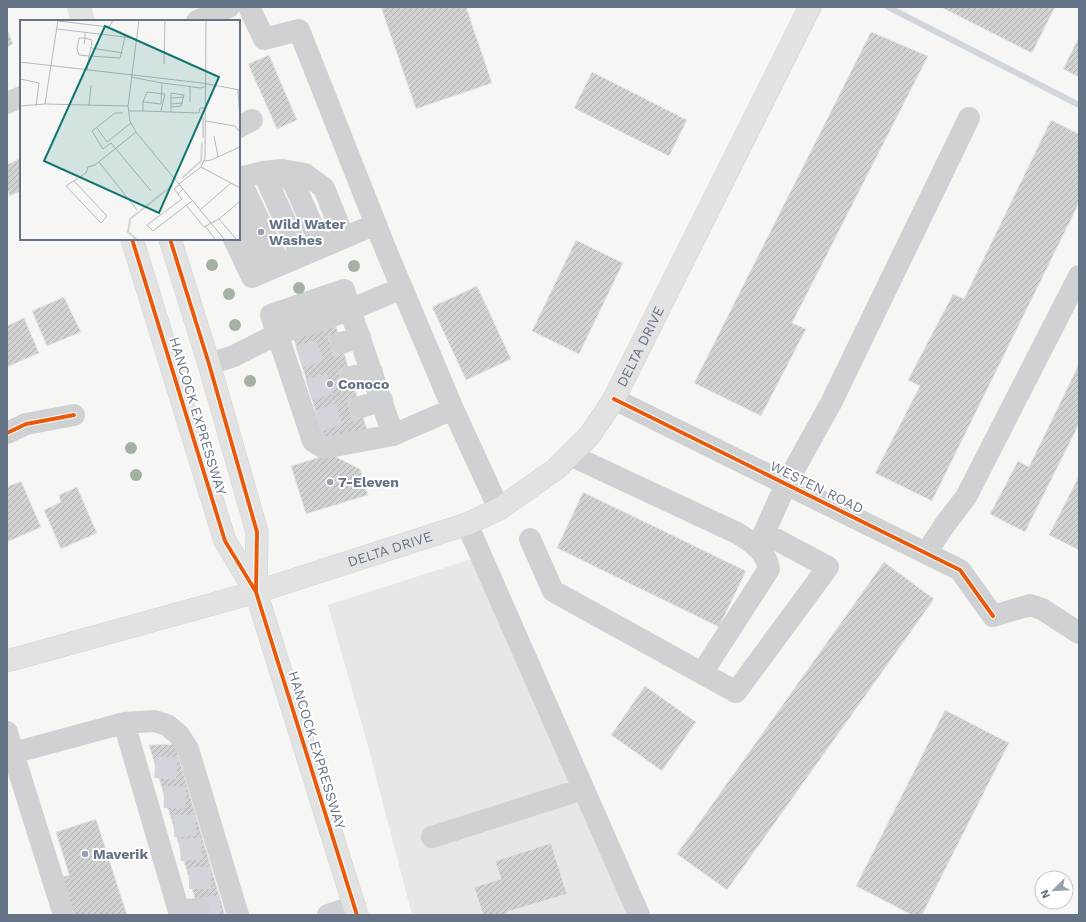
<svg xmlns="http://www.w3.org/2000/svg" width="1086" height="922" viewBox="0 0 1086 922" font-family="'Work Sans',sans-serif">
	<style>
		.built { fill: #e6e7e7 }
		.lines { fill: none; stroke-linecap: round; stroke-linejoin: round }
		.stream { stroke: #d1d6da; stroke-width: 6 }
		.building { fill: url(#building-hatch); stroke: #e6e6e4 }
		.minor-tunnel { stroke: #d2d5d9; stroke-width: 22; stroke-dasharray: 22 11; stroke-linecap: butt }
		.major-casing { stroke: #d1d2d3; stroke-width: 23 }
		.minor { stroke: #d0d1d2; stroke-width: 22 }
		.major { stroke: #e2e2e3; stroke-width: 22 }
		.cycleway-casing { stroke: #fff; stroke-width: 6 }
		.cycleway { stroke: #e8590c; stroke-width: 4 }
		.tree { fill: #a5b1a3 }
		.poi-dot { fill: #98a1ad; stroke: #fff; stroke-width: 1.5 }
		.labels { text-anchor: middle; stroke-width: 4; stroke-linejoin: round; paint-order: stroke }
		.poi-label { font-size: 14px; font-weight: bold; fill: #657386; stroke: #fff; text-anchor: start }
		.street-label { font-size: 14px; fill: #657386; stroke: #fff }
		.inset-river { fill: none; stroke: #d1d6da; stroke-width: 2 }
		.inset-road { fill: none; stroke: #b3bac2; stroke-width: 1 }
		.view { fill: #0f766e; fill-opacity: 0.15; stroke: #0f766e; stroke-width: 2 }
		.inset-edge { fill: none; stroke: #657386; stroke-width: 2 }
	</style>
	<defs>
		<pattern id="building-hatch" width="6" height="6" patternUnits="userSpaceOnUse"><rect width="6" height="6" fill="#d1d2d2"/><path d="M-1 1l2-2M0 6l6-6M5 7l2-2" fill="none" stroke="#adafb0"/></pattern>
	</defs>
	<rect width="100%" height="100%" fill="#f6f6f5"/>
	<path class="built" d="M481,556l158,359h-227l-44,-169 -40,-141z"/>
	<g class="lines">
		<path class="stream" d="M888,7l191,98"/>
	</g>
	<path class="building" d="M381,7h85l26,76 -76,26z
		M941,7h114l-23,46z
		M7,29l6,15 -6,3z
		M871,32l57,24 -136,267 14,6 -45,87 -67,-33z
		M1079,37v40l-16,-8z
		M269,55l28,65 -20,9 -29,-65z
		M592,72l95,48 -18,36 -95,-48z
		M1051,120l28,14v69l-147,298 -57,-28 45,-87 -12,-6 45,-86 11,5z
		M21,158v33l-11,5 -3,-7v-24z
		M576,240l47,23 -44,91 -47,-23z
		M477,286l34,73 -45,21 -34,-73z
		M64,297l17,35 -34,14 -15,-35z
		M24,318l15,35 -32,14v-41z
		M336,326l31,104 -42,13 -31,-104z
		M1079,364v60l-54,108 -35,-18 28,-53 11,6z
		M330,454l30,15 8,26 -62,19 -15,-48z
		M1079,476v74l-30,-15z
		M21,481l20,46 -34,15v-55z
		M77,487l20,46 -36,16 -17,-39 17,-8 -2,-7z
		M583,492l163,79 -27,56 -162,-79z
		M884,562l50,37 -207,291 -50,-36z
		M645,686l51,36 -34,49 -51,-36z
		M945,710l64,33 -87,172h-10l-56,-29z
		M175,744l50,171h-25l-51,-170z
		M96,819l31,96h-53l-12,-38 7,-2 -13,-43z
		M551,843l16,51 -60,18 1,3h-25l-9,-28 27,-8 -6,-18z"/>
	<g class="lines">
		<path class="minor-tunnel" d="M299,357l42,-14
			M309,390l42,-13
			M318,421l43,-14
			M155,767l27,2
			M164,797l27,1
			M174,826l25,-1
			M180,850l26,-2
			M189,878h26
			M198,909l25,-3"/>
		<defs>
			<g id="major">
				<path d="M79,7l4,14"/>
				<path d="M132,239l93,302 31,51 101,323"/>
				<path d="M170,239l39,125 48,168 -1,60"/>
				<path id="s1" d="M7,661l249,-69 211,-68 32,-15 57,-40 34,-34 24,-36 196,-392"/>
			</g>
		</defs>
		<use href="#major" class="major-casing"/>
		<path class="minor" d="M249,7l15,32 35,-9 89,225 65,154
			M197,21l32,-14
			M7,103l14,-6
			M239,127l13,-7
			M282,170l12,14 28,63
			M263,172l38,84
			M239,178l24,-6 19,-2 23,4 19,14 20,50
			M239,178l41,87
			M239,217l17,37
			M234,239l18,38 124,-53
			M341,343l19,-6
			M209,364l25,-8 43,-22 73,-24 43,125 60,-26 46,100
			M351,377l21,-5
			M614,399l346,171 33,46 37,-11 12,4 37,24
			M361,407l21,-7
			M7,433l19,-9 48,-9
			M393,435l-69,13 -11,-7 -42,-126 73,-25 6,20 52,-22
			M570,455l167,78c14,8 30,19 32,36l-67,104
			M467,524l172,391
			M530,539l23,52 183,101 92,-125 -64,-34 22,-49 45,-81 138,-285
			M926,553l20,-30 20,-26 113,-221
			M124,723l56,192
			M7,732l6,21
			M432,837l151,-48
			M179,911l19,-2
			M64,915l-51,-162 111,-30 30,-2 13,4 12,10 9,14 50,166
			M328,915l27,-9"/>
		<use href="#major" class="major"/>
		<defs>
			<path id="cycleway" d="M132,239l93,302 31,51 101,323
				M170,239l39,125 48,168 -1,60
				M614,399l346,171 33,46
				M7,433l19,-9 48,-9"/>
		</defs>
		<use href="#cycleway" class="cycleway-casing"/>
		<use href="#cycleway" class="cycleway"/>
	</g>
	<g class="tree">
		<circle cx="212" cy="265" r="6"/>
		<circle cx="354" cy="266" r="6"/>
		<circle cx="299" cy="288" r="6"/>
		<circle cx="229" cy="294" r="6"/>
		<circle cx="235" cy="325" r="6"/>
		<circle cx="250" cy="381" r="6"/>
		<circle cx="131" cy="448" r="6"/>
		<circle cx="136" cy="475" r="6"/>
	</g>
	<g class="poi-dot">
		<circle cx="261" cy="232" r="4"/>
		<circle cx="330" cy="384" r="4"/>
		<circle cx="330" cy="482" r="4"/>
		<circle cx="85" cy="854" r="4"/>
	</g>
	<g class="labels">
		<g class="poi-label">
			<text x="269" y="229">Wild Water<tspan x="269" dy="16">Washes</tspan></text>
			<text x="338" y="389">Conoco</text>
			<text x="338" y="487">7-Eleven</text>
			<text x="93" y="859">Maverik</text>
		</g>
		<g class="street-label">
			<text dy="5" stroke="none"><textPath href="#s1" startOffset="735">DELTA DRIVE</textPath></text>
			<text transform="translate(198 416) rotate(73)" y="5">HANCOCK EXPRESSWAY</text>
			<text transform="translate(817 487) rotate(26)" y="5">WESTEN ROAD</text>
			<text dy="5" stroke="none"><textPath href="#s1" startOffset="399">DELTA DRIVE</textPath></text>
			<text transform="translate(317 750) rotate(73)" y="5">HANCOCK EXPRESSWAY</text>
		</g>
	</g>
	<g transform="translate(20 20)">
		<rect width="220" height="220" fill="#f6f6f5"/>
		<path class="inset-river" d="M183,97v21M162,158l19,-17 1,-18M107,211l10,9M108,213l2,-14 43,-34"/>
		<path class="inset-road" d="M38,0l-13,84 83,2M119,0l-11,86 2,15 6,11 89,108M38,1l51,6 4,-7M37,9l68,8 -5,21 -31,-2 -2,15M65,13v5h-6l-2,11 2,6 10,1 2,-8 32,5M105,17l12,2M64,24l1,-6 7,2 -1,8M0,42l182,21 38,7M144,44l1,-44M111,57l31,6 39,5 5,-2M0,59l19,4 -3,23M170,67v15M218,70l2,31M151,78l13,-1M123,82l4,-10 18,2 -4,17M151,84l12,-1M0,86l25,-2M69,86l2,-21M151,87l10,-1 3,-11M108,91h15v-9l18,2 1,-21M123,91l56,2 1,-5h6M151,92v-19l13,2M103,93h-8l-23,18 11,18 8,-6 40,48M186,101l29,5 5,6M77,108l10,14 24,-19M194,116l4,21M184,141l7,-1 29,-13M79,142l38,48M181,147l39,21M54,161l33,35 -6,7 -35,-37 20,-13 2,-6 7,-2 41,-33M159,164l22,-17 4,-9 1,-138M159,165l-5,4 4,5 5,-5M158,174l4,5 -35,26 6,6 39,-30M166,185l18,22 15,-8M180,190l31,-27M185,206l11,14M217,220l-18,-21 21,-18"/>
		<path class="view" d="M85,6l114,51 -60,136 -115,-52z"/>
		<rect width="220" height="220" class="inset-edge"/>
	</g>
	<rect width="1086" height="922" fill="none" stroke="#657386" stroke-width="16"/>
	<g transform="translate(1054 890) rotate(246)"><circle r="19" fill="#ffffff" stroke="#c1c7cf"/>
	<path d="M0-3L7 15L0 10L-7 15Z" fill="#98a1ad"/>
	<text y="-6" font-size="11" font-weight="bold" text-anchor="middle" fill="#657386">N</text>
	</g>
</svg>
